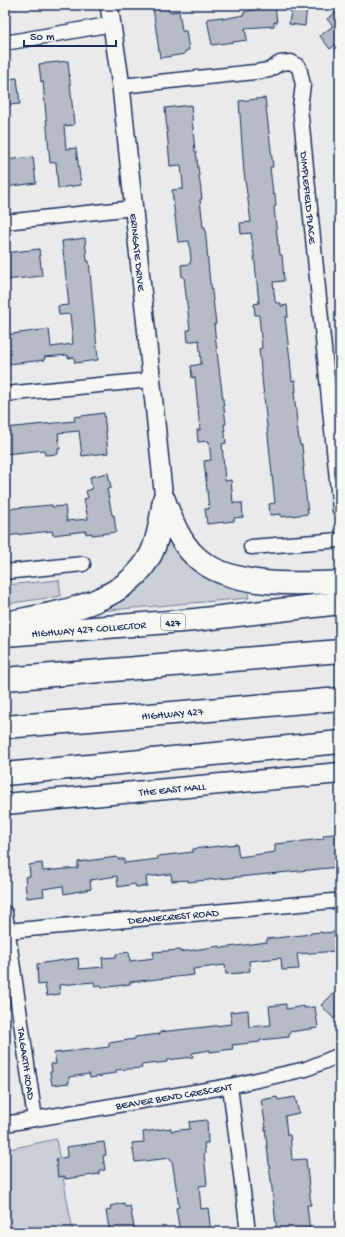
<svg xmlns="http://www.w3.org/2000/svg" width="345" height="1237" viewBox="0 0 345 1237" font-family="'Gochi Hand',sans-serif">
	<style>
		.green { fill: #caced5; stroke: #727e9a }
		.building { fill: #b6bbc6; stroke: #1b2f5e }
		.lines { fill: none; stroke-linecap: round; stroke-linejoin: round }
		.minor-casing { stroke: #1b2f5e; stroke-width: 17 }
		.tertiary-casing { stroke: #1b2f5e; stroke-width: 20 }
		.secondary-casing { stroke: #1b2f5e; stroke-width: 23 }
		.motorway-casing { stroke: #1b2f5e; stroke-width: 25 }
		.minor { stroke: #f6f6f2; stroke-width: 14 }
		.tertiary { stroke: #f6f6f2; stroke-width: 17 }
		.secondary { stroke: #f6f6f2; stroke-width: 20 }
		.motorway { stroke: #f6f6f2; stroke-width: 22 }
		.labels { text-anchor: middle; stroke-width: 3; stroke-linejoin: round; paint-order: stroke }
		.shield { fill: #f6f6f2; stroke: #5d6b8a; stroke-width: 1 }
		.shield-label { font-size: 10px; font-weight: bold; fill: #1b2f5e }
		.street-label { font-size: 11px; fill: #1b2f5e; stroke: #f6f6f2 }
	</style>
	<rect width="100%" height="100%" fill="#e9eae9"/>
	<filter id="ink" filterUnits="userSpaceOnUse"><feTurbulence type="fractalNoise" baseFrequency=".025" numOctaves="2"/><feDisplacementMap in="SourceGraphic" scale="8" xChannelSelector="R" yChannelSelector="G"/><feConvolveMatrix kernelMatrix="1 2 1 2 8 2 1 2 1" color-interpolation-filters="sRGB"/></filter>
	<g filter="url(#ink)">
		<path class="green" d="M173,538l74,51 2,9 -162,14 76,-72z
			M59,580l2,16 -56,8v-19z
			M56,1139l17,93h-68v-82z"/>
		<path class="building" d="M258,5h17l2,18 -3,-1v4l-29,2 2,12 -35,5 -5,-26 15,-2 1,2 21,-4v-3l14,-3z
			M292,5h15l-2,21 -16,-2z
			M168,6l1,6 10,-1 3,20h4l3,19 -4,1v3l-25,4 -7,-50z
			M340,9v32l-10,8 -10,-13 13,-10 -6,-7z
			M68,61l6,64 -10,1 2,23 10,-1 5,37 -23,3 -2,-26 -6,1 -7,-82 -2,1 -2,-18z
			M17,78l3,26 -15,1v-26z
			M265,98l8,69h-3l3,28 2,-1 1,12 -2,1 4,38h1l1,10h2l2,26 -11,1 2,19 1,2h5v3l6,-1 1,12h-3l5,43 2,21 3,-1 1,12h-2l4,41 2,12h2l2,22h-1l5,47 -27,3v-3l-11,1 -1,-11 6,-1 -16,-154 3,-1 -3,-33h-4l-1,-11 5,-1 -4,-40 -4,-30 -10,1 -1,-11 11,-1 -7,-50 -5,-71z
			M191,105l4,47h1l6,47h-2l3,28h2l5,57h1l5,40h-2l3,28 9,72h-2l2,19 -4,1 3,37 6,-1 2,23h9l1,14 -9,1v3l-27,3 -2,-15h4l-5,-48 7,-1 -2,-19 -11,1 -1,-12h3l-5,-53 -3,1 -1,-12 10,-2v-4l-2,-20 -11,2 -1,-12h3l-6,-53h-2l-1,-12 9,-1 1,-5 -2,-18 -11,1 -6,-52 11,-1v-5l-2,-19 -11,1 -5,-58z
			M33,157l3,26 -31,4v-27z
			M85,238l2,23h2l9,99 -23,3 -1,-6 -6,1v-3l-24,2 1,3 -37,4 -3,-29 44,-6 2,18 22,-3 -3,-30 -11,1 -1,-9 11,-1 -7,-64z
			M39,249l3,27 -37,4v-27z
			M104,413l4,40 -26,3 -3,-25 -21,2 2,16h-2v5l-13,1 -1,-5h-1l-38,4v-26l70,-7 -1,-4z
			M108,473l3,15 -4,1 5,26h2l2,17 -24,3v-2l-6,1v-3l-33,4 -1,-4 -47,5v-27l47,-4v2l13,-1 2,15 21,-2 -4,-20 4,-1 -2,-7 6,-2 -2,-12z
			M334,834v3l6,-1v19l-3,1 2,11 -151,15v-2l-16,1 -1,-7 -25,3 1,9 -11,1 -1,-3 -17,3 -1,-11 -27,4 1,9 -27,5 -1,-8 -20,3 1,7 -17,2 -2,-14h1l-1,-7 5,-1 -1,-11 13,-2 1,8 35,-3v-6l39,-5 1,2h6v4l34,-4v-3l35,-4v-3l44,-5 2,13 36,-5v-8l48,-5 1,-4z
			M322,932v1l14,-1 2,19 -41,3 2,15 -17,1 -1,-12 -32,3 1,10 -9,2 -15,1 -1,-9 -32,4 1,6 -64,7v2l-28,4 -1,-3 -6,1 -1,-4 -35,3 1,9 -13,2 -2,-12 -7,1 -1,-21 41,-6 1,11 24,-2 -1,-9 14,-1v-3l13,-2 1,9 24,-3 -1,-6 27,-2v2l40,-6 1,2 31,-4 15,-2v-3l44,-5v-1z
			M340,988v25l-6,6 -13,-14z
			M286,1004v5l18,-3v2l11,-1 3,21 -29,4v5l-29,3v2l-28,3 1,4 -23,3v-2l-18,3 1,4 -26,3v2l-26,3 1,3 -26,2v3l-14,2v1l-12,2 -1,-4 -20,3v6l-17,2 -2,-13h2l-1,-8h5l-2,-11 55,-6v-4l26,-4v-2l25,-3v-2l72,-8 -2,-12 18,-2 1,17 22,-2 -2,-19z
			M277,1097l1,3 17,-3 4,16 -14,3 2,19h3l2,25 14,-1 5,46h-4l3,27h-33l-9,-77 -3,-28h1l-5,-27z
			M207,1120l1,23h-4l1,11h-1l3,31 -8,1 2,23 7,-1 3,24h-31l-4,-24 3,-1 -7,-47h-2v-2l-35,4 -3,-19 12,-1 -1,-10 28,-4v3l19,-2 -1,-7z
			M104,1142l2,13 -3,1 2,14h-6v4l-34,5v-3l-7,1 -2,-18 11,-2 -1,-10z
			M124,1203l1,4 5,-1 5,26h-24l-1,-4h-1l-3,-17 5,-1 -1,-4z"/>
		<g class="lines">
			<defs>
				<g id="minor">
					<path d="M5,43l108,-19"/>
					<path id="s1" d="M121,86l134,-14 14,-2 11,-7 11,-1 8,5 4,18 -3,22 40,403"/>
					<path d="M5,222l128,-14"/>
					<path d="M5,394l146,-14"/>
					<path d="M251,547l89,-7"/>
					<path d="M5,572l78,-8"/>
					<path id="s2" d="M5,913l30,206"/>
					<path id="s3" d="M7,931l326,-30h7"/>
					<path d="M230,1086l18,146"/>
					<path id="s4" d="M5,1124l225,-38 76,-17 34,-14"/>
				</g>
				<g id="tertiary">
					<path id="s5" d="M109,5l12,81 43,414"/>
				</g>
				<g id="secondary">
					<path id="s6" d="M5,804l335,-31"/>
				</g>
				<g id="motorway">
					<path d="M164,500c8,21 15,41 31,56 33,32 102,28 145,26"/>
					<path d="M5,623c51,-10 120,-18 146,-69 8,-16 10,-37 13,-54"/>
					<path id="s7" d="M5,635l190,-15 145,-17"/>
					<path d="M5,679l335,-28"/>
					<path id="s8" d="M5,727l335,-28"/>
					<path d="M5,774l335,-32"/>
				</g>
			</defs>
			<use href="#minor" class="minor-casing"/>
			<use href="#tertiary" class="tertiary-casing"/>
			<use href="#secondary" class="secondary-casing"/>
			<use href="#motorway" class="motorway-casing"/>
			<use href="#minor" class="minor"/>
			<use href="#tertiary" class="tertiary"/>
			<use href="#secondary" class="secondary"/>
			<use href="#motorway" class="motorway"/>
		</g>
	</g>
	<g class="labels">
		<rect class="shield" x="161" y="614" width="24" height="16" rx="3"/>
		<g class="shield-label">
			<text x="173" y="626">427</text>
		</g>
		<g class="street-label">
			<text dy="4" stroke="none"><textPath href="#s1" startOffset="314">DIMPLEFIELD PLACE</textPath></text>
			<text dy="4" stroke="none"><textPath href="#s5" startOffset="249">ERINGATE DRIVE</textPath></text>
			<text dy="4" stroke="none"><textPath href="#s7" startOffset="84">HIGHWAY 427 COLLECTOR</textPath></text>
			<text dy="4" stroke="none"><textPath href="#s8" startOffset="168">HIGHWAY 427</textPath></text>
			<text dy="4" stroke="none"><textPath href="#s6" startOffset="168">THE EAST MALL</textPath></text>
			<text dy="4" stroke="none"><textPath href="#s3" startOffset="167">DEANECREST ROAD</textPath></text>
			<text dy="4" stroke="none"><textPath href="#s2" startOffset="152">TALGARTH ROAD</textPath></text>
			<text dy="4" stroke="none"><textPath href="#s4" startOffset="171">BEAVER BEND CRESCENT</textPath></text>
		</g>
	</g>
	<rect width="345" height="1237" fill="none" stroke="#f6f6f2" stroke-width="20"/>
	<rect x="10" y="10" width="325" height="1217" fill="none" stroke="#1b2f5e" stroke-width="1.5" filter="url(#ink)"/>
	<path d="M24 40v6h92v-6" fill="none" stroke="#1b2f5e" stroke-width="2"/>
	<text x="30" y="40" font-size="12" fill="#1b2f5e" stroke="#f6f6f2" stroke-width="3" paint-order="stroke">50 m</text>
</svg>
